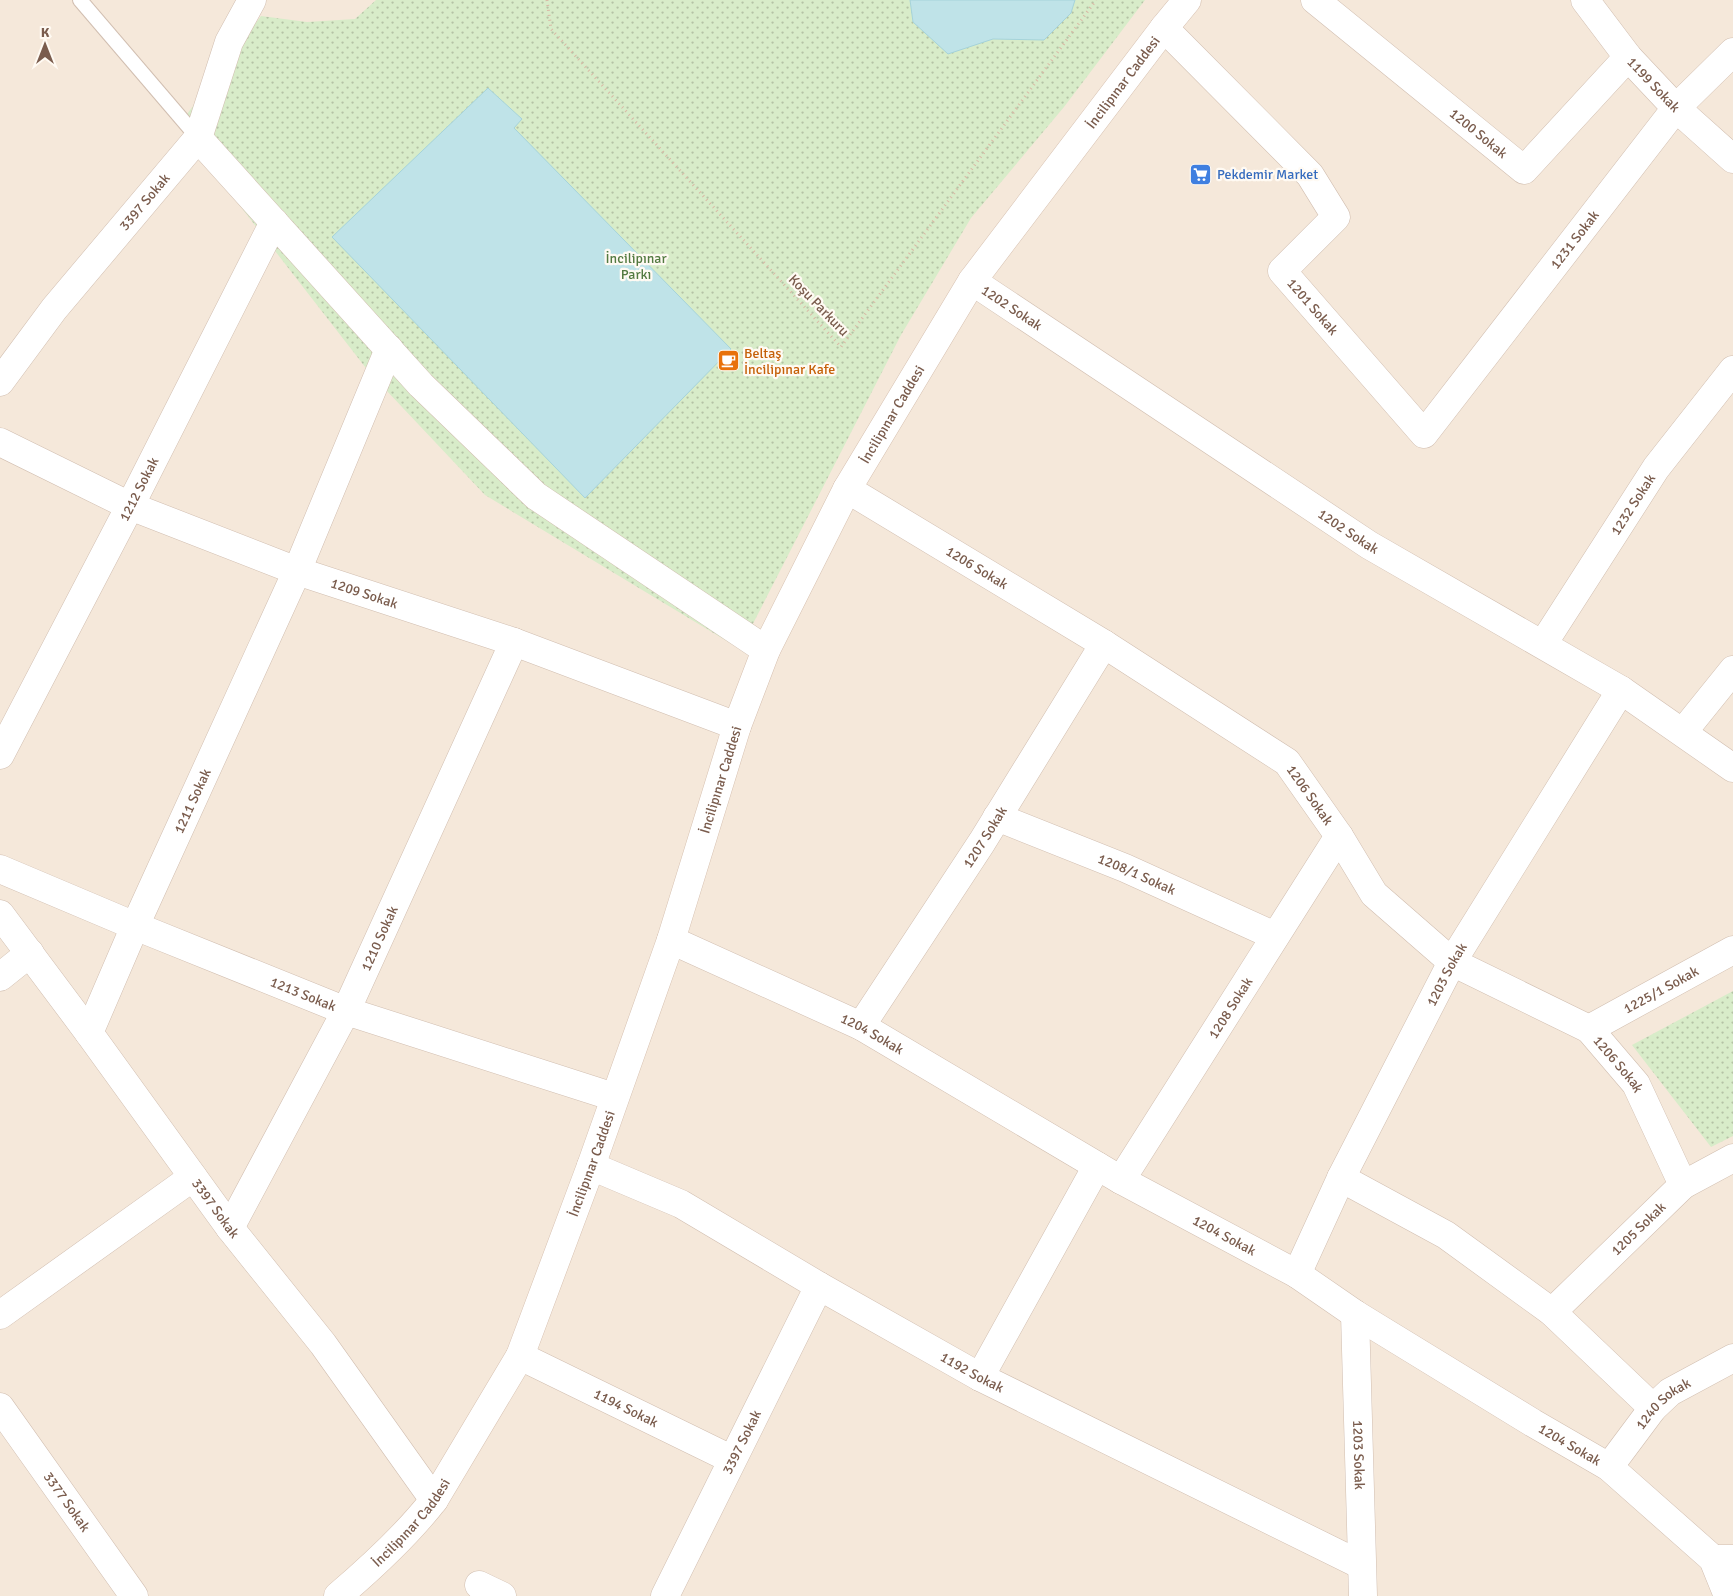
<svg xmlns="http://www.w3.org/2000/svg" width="1733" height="1596" viewBox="0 0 1733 1596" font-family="Signika,sans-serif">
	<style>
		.residential { fill: #f5e8da }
		.park { fill: url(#park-dots) }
		.water { fill: #bfe3e8; stroke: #a5d3da }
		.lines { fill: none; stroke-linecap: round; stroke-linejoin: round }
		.service-casing { stroke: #d1beb0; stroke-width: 16 }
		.minor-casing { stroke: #d1beb0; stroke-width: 29 }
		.tertiary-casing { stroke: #d1beb0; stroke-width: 29 }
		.secondary-casing { stroke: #d6c0b0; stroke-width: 29 }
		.path { stroke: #d9b8a5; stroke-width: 3; stroke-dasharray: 1 4; stroke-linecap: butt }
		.service { stroke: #fff; stroke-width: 14 }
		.minor { stroke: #fff; stroke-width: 28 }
		.tertiary { stroke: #fff; stroke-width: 28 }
		.secondary { stroke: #fff; stroke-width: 28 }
		.labels { text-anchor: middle; stroke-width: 4.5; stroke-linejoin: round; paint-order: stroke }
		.street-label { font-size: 14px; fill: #7a5c4d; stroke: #fffaf3 }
		.shop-label { font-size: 14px; fill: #366cbe; stroke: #fffaf3; text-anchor: start }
		.park-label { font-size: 14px; fill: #537a41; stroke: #fffaf3 }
		.food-label { font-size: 14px; fill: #c56008; stroke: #fffaf3; text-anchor: start }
	</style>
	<defs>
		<pattern id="park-dots" width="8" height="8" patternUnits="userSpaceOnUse" patternTransform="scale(1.25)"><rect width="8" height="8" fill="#d8ecc9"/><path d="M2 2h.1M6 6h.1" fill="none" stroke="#b4c2a5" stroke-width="1.8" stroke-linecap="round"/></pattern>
	</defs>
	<rect width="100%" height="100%" fill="#fdf6ec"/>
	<path class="residential" d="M0,0h1733v1596h-1733z"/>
	<path class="park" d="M376,0h769l-81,107 -93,111 -70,117 -161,314 -255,-154 -116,-123 -191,-246 83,-110 46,6 48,-3z
		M1733,991v145l-22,11 -79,-102z"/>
	<path class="water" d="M910,0h165l-4,13 -27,27 -51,-1 -45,15 -35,-32z
		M488,88l34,31 -8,9 217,221 -146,149 -253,-261z"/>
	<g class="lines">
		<defs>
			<path id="service" d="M80,0l118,138"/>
			<g id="minor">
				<path id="s1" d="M1315,0l209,170 104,-113"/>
				<path id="s2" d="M1585,0l43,57 48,51 57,51"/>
				<path id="s3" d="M1164,28l146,147 26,42 -54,54 142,163 252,-326 57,-56"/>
				<path d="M198,138l223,247 115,111 230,154"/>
				<path id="s4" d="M972,281l397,264 252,145 112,78"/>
				<path id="s5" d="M0,382l54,-73 144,-171 31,-96 23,-42"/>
				<path id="s6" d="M0,442l130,64 167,65 217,71 223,84"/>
				<path id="s7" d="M847,489l257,155 183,118 52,74 35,58 78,68 137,67 47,55 47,101"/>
				<path id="s8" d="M1543,644l113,-176 77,-98"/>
				<path d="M1683,732l50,-62"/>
				<path id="s9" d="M0,755l130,-249 144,-284"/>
				<path id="s10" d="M997,817l128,51 150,68"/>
				<path id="s11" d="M0,869l135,57 211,85 268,86"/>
				<path id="s12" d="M0,914l89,119 141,195 93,116 111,156"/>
				<path d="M0,977l30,-24"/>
				<path id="s13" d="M861,1026l121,-184 122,-198"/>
				<path id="s14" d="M1589,1029l144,-79"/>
				<path id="s15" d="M89,1033l46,-107 162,-355 92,-222"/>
				<path id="s16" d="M591,1166l90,38 138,82 161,91 381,188"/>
				<path d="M1341,1178l105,57 106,77 101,96"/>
				<path id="s17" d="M1121,1180l218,-344"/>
				<path id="s18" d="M230,1228l116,-217 168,-369"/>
				<path id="s19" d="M1297,1274l44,-96 111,-216 169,-272"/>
				<path id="s20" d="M1552,1312l131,-127 50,-27"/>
				<path id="s21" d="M1355,1314l8,282"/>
				<path d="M0,1315l193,-138"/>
				<path id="s22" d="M520,1356l211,103"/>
				<path d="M980,1377l117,-211"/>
				<path id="s23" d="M0,1407l134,189"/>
				<path id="s24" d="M1609,1467l44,-59 17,-16 63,-34"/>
				<path d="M1713,1559h20"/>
				<path d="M479,1585l23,11"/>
				<path id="s25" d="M665,1596l154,-310"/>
			</g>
			<g id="tertiary">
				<path id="s26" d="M671,940l190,86 260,154 176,94 58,40 178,109 76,44 104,92 15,37"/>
			</g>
			<g id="secondary">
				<path id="s27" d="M338,1596c34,-29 68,-60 96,-96l86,-144 71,-190 80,-226 66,-214 29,-76 81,-161 125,-208 192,-253 23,-28"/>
			</g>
		</defs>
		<use href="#service" class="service-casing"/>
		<use href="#minor" class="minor-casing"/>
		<use href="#tertiary" class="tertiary-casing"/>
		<use href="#secondary" class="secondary-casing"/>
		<path class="path" d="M547,0l4,29 290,318 255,-347"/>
		<use href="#service" class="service"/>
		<use href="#minor" class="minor"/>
		<use href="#tertiary" class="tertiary"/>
		<use href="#secondary" class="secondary"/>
	</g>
	<defs>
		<symbol id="supermarket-square" viewBox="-11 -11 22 22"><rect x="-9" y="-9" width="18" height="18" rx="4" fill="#3f7fe0" stroke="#fffaf3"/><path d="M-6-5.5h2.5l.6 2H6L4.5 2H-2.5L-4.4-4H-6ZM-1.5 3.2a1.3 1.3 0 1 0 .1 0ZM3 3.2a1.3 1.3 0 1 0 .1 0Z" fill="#fff"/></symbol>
		<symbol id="cafe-square" viewBox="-11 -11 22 22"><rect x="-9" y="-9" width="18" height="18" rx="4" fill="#e8710a" stroke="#fffaf3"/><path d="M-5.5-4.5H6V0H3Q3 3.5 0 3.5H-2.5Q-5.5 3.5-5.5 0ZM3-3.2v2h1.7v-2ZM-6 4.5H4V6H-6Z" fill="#fff"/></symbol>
	</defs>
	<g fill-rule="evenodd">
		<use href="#supermarket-square" x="1188" y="162" width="25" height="25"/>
		<use href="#cafe-square" x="716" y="348" width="25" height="25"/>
	</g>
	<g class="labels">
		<g class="street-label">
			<text dy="5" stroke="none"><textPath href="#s27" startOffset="1724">İncilipınar Caddesi</textPath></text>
			<text dy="5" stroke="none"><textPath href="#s2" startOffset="109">1199 Sokak</textPath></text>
			<text dy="5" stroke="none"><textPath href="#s1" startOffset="211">1200 Sokak</textPath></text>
			<text dy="5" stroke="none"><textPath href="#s5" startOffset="231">3397 Sokak</textPath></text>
			<text dy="5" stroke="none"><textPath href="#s3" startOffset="795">1231 Sokak</textPath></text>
			<text transform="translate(819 305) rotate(46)" y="5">Koşu Parkuru</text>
			<text dy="5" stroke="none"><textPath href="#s4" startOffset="48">1202 Sokak</textPath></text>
			<text dy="5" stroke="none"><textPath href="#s3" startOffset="380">1201 Sokak</textPath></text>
			<text dy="5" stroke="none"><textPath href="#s27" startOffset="1319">İncilipınar Caddesi</textPath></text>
			<text dy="5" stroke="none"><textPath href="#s9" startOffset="300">1212 Sokak</textPath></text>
			<text dy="5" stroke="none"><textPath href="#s8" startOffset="166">1232 Sokak</textPath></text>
			<text dy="5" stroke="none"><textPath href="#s4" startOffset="452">1202 Sokak</textPath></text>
			<text dy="5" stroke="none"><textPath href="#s7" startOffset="152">1206 Sokak</textPath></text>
			<text dy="5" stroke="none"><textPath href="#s6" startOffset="395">1209 Sokak</textPath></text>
			<text dy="5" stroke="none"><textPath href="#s27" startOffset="914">İncilipınar Caddesi</textPath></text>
			<text dy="5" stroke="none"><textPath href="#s7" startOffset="558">1206 Sokak</textPath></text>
			<text dy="5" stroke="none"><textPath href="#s15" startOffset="254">1211 Sokak</textPath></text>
			<text dy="5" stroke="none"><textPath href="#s13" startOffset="226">1207 Sokak</textPath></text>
			<text dy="5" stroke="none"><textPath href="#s10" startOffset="151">1208/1 Sokak</textPath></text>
			<text dy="5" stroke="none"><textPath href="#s18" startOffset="326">1210 Sokak</textPath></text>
			<text dy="5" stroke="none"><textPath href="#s19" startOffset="335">1203 Sokak</textPath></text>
			<text dy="5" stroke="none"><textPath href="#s14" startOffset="82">1225/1 Sokak</textPath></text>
			<text dy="5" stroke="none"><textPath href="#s11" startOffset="328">1213 Sokak</textPath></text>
			<text dy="5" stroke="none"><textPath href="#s17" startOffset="204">1208 Sokak</textPath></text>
			<text dy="5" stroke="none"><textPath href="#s26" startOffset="222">1204 Sokak</textPath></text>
			<text dy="5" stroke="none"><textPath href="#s7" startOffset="978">1206 Sokak</textPath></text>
			<text dy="5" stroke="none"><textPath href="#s27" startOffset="509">İncilipınar Caddesi</textPath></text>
			<text dy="5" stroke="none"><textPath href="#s12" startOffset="365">3397 Sokak</textPath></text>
			<text dy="5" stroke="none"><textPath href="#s20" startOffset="120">1205 Sokak</textPath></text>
			<text dy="5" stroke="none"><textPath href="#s26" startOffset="628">1204 Sokak</textPath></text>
			<text dy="5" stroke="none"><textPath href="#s16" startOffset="434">1192 Sokak</textPath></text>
			<text dy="5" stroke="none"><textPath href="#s24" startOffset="84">1240 Sokak</textPath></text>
			<text dy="5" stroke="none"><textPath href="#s22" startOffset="118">1194 Sokak</textPath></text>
			<text dy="5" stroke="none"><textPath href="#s25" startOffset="172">3397 Sokak</textPath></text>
			<text dy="5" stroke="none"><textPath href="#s26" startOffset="1032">1204 Sokak</textPath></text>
			<text dy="5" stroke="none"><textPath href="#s21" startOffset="141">1203 Sokak</textPath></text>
			<text dy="5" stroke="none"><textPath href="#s23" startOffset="116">3377 Sokak</textPath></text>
			<text dy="5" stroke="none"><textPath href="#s27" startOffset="104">İncilipınar Caddesi</textPath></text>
		</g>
		<g class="shop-label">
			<text x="1217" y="179">Pekdemir Market</text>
		</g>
		<g class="park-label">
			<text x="636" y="263">İncilipınar<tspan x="636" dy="16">Parkı</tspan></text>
		</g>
		<g class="food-label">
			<text x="744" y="358">Beltaş<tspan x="744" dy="16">İncilipınar Kafe</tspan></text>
		</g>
	</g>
	<g transform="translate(45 45)" stroke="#fffaf3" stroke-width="4" paint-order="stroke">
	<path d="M0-4L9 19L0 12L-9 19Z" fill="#7a5c4d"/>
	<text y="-8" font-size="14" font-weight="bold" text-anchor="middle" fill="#7a5c4d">K</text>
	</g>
</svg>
